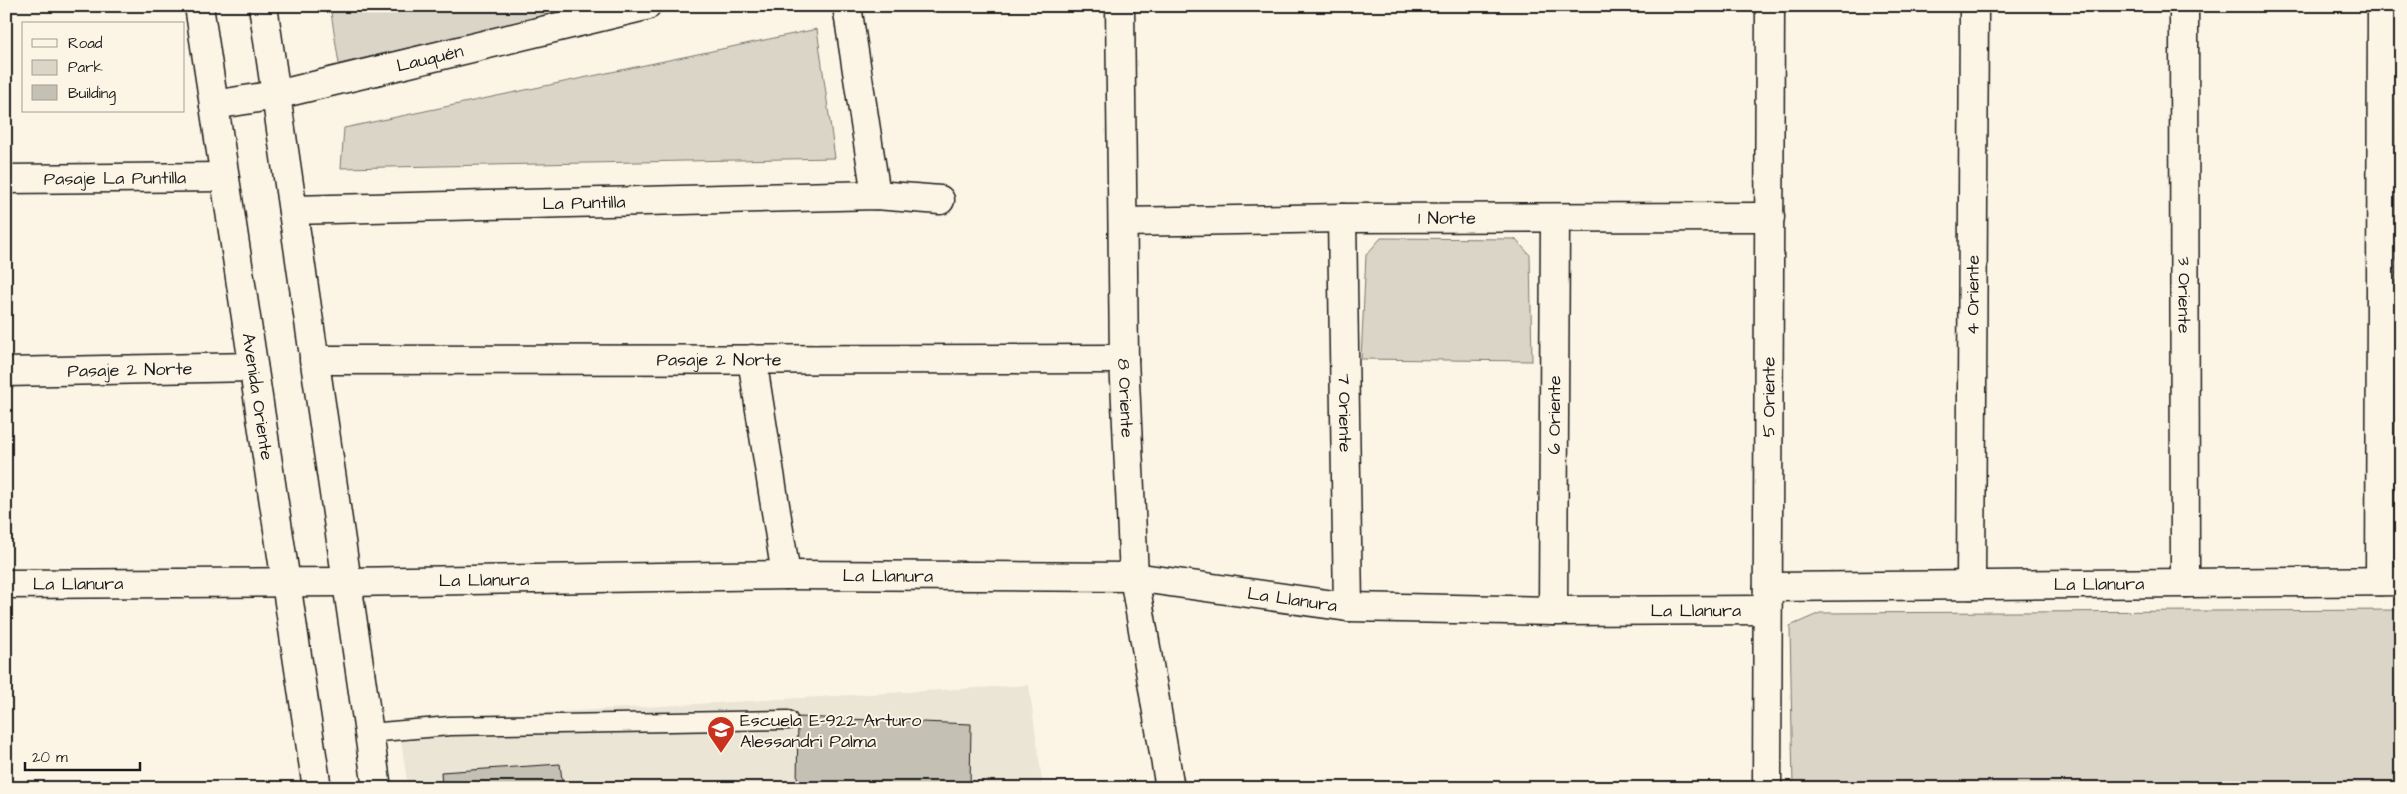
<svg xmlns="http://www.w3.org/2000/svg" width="2407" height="794" viewBox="0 0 2407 794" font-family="'Architects Daughter',sans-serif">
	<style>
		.built { fill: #ebe5d6 }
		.green { fill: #dbd5c8; stroke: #7c7872 }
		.building { fill: #c4c0b3; stroke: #1c1c1c }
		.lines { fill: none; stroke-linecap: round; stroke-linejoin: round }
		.lane-casing { stroke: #1c1c1c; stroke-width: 21 }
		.street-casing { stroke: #1c1c1c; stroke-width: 31 }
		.secondary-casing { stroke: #1c1c1c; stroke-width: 31 }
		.lane { stroke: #fcf5e5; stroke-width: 18 }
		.street { stroke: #fcf5e5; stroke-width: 28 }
		.secondary { stroke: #fcf5e5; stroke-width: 28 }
		.labels { text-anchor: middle; stroke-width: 4; stroke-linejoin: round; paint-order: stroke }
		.street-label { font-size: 18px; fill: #1c1c1c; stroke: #fcf5e5 }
		.poi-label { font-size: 18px; fill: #1c1c1c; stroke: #fcf5e5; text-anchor: start }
	</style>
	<rect width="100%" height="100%" fill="#fcf5e5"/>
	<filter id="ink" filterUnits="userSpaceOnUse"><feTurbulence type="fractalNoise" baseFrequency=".02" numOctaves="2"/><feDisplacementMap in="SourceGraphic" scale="10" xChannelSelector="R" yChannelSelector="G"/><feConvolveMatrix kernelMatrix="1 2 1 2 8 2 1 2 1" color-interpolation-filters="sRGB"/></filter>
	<g filter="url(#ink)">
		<path class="built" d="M1029,685l14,103h-635l-10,-67z"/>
		<path class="green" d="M330,6h240v4l-231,54z
			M817,29l18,129 -494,10 3,-40z
			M1381,238l134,1 15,16 2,106 -171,-2 5,-104z
			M2401,610v178h-608l-3,-162 30,-13z"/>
		<path class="building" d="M798,717l173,7 -1,64h-173z
			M560,764l3,24h-121l-1,-16z"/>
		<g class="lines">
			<defs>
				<path id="lane" d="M369,733l81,-7 338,-6"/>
				<g id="street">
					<path d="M847,6l29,189"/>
					<path id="s1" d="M1120,6l4,353 10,218 36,211"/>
					<path id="s2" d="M2184,6l1,577"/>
					<path id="s3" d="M6,179l218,-2"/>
					<path id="s4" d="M293,210l583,-15 64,5"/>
					<path id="s5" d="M1342,218l6,389"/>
					<path id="s6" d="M1123,222l219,-4 428,-1"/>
					<path d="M752,359l34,216"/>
					<path id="s7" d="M314,360l810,-1"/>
					<path id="s8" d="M6,372l247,-5"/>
					<path d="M2380,581l2,-575"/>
					<path id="s9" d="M6,584l341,-2 439,-7 348,2 214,30 205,4 214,-1"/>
					<path id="s10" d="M1971,585l3,-579"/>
					<path id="s11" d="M1768,587l633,-6"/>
					<path id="s12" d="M1553,611l2,-392"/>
					<path id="s13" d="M1767,788l3,-782"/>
				</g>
				<g id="secondary">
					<path id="s14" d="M199,6l118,782"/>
					<path d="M263,6l114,782"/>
					<path id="s15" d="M214,105l62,-10 370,-89"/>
				</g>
			</defs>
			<use href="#lane" class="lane-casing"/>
			<use href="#street" class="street-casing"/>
			<use href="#secondary" class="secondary-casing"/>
			<use href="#lane" class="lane"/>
			<use href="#street" class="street"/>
			<use href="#secondary" class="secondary"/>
		</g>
	</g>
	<defs>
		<symbol id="school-pin" viewBox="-11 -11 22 30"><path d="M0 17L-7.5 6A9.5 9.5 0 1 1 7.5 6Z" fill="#c8321e" stroke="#fcf5e5"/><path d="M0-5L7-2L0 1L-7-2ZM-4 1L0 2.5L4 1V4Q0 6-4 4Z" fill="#fff"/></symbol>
	</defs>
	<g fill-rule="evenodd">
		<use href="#school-pin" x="705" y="714" width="32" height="43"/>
	</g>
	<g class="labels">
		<g class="street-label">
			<text dy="6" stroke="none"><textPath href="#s15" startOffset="221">Lauquén</textPath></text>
			<text dy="6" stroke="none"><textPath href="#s3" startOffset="109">Pasaje La Puntilla</textPath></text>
			<text dy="6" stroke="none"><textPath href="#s4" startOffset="291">La Puntilla</textPath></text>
			<text dy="6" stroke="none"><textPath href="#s6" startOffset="324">1 Norte</textPath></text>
			<text dy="6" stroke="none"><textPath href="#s2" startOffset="289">3 Oriente</textPath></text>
			<text dy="6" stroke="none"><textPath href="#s10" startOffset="290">4 Oriente</textPath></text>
			<text dy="6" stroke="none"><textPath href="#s7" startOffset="405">Pasaje 2 Norte</textPath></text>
			<text dy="6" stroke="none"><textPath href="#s8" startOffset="124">Pasaje 2 Norte</textPath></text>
			<text dy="6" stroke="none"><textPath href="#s14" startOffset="395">Avenida Oriente</textPath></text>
			<text dy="6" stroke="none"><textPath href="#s13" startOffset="391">5 Oriente</textPath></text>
			<text dy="6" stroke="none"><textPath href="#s1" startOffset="392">8 Oriente</textPath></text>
			<text dy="6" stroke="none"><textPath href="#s5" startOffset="195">7 Oriente</textPath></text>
			<text dy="6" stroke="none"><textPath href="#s12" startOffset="196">6 Oriente</textPath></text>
			<text dy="6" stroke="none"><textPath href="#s9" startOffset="882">La Llanura</textPath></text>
			<text dy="6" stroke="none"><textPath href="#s9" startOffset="478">La Llanura</textPath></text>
			<text dy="6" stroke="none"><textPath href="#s9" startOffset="72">La Llanura</textPath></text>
			<text dy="6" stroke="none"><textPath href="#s11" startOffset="331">La Llanura</textPath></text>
			<text dy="6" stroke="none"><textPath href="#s9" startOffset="1288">La Llanura</textPath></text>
			<text dy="6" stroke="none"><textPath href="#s9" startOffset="1692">La Llanura</textPath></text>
		</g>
		<g class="poi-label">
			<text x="740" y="726">Escuela E-922 Arturo<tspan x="740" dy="21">Alessandri Palma</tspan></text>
		</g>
	</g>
	<rect width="2407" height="794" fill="none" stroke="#fcf5e5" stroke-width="25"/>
	<rect x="12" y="12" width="2382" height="769" fill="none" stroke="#1c1c1c" stroke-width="2" filter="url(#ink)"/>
	<rect x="22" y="22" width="162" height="90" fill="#fcf5e5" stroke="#a29e95"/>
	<rect x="32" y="39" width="25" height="8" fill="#fcf5e5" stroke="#a29e95"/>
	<text x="68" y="48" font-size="15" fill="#1c1c1c">Road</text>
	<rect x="32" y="60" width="25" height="15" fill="#dbd5c8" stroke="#a29e95"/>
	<text x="68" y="72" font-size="15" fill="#1c1c1c">Park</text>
	<rect x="32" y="85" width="25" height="15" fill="#c4c0b3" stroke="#a29e95"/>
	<text x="68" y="98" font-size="15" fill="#1c1c1c">Building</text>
	<path d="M25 762v8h115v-8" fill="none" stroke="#1c1c1c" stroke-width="2.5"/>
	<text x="32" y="762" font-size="15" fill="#1c1c1c" stroke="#fcf5e5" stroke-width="4" paint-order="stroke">20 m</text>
</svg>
